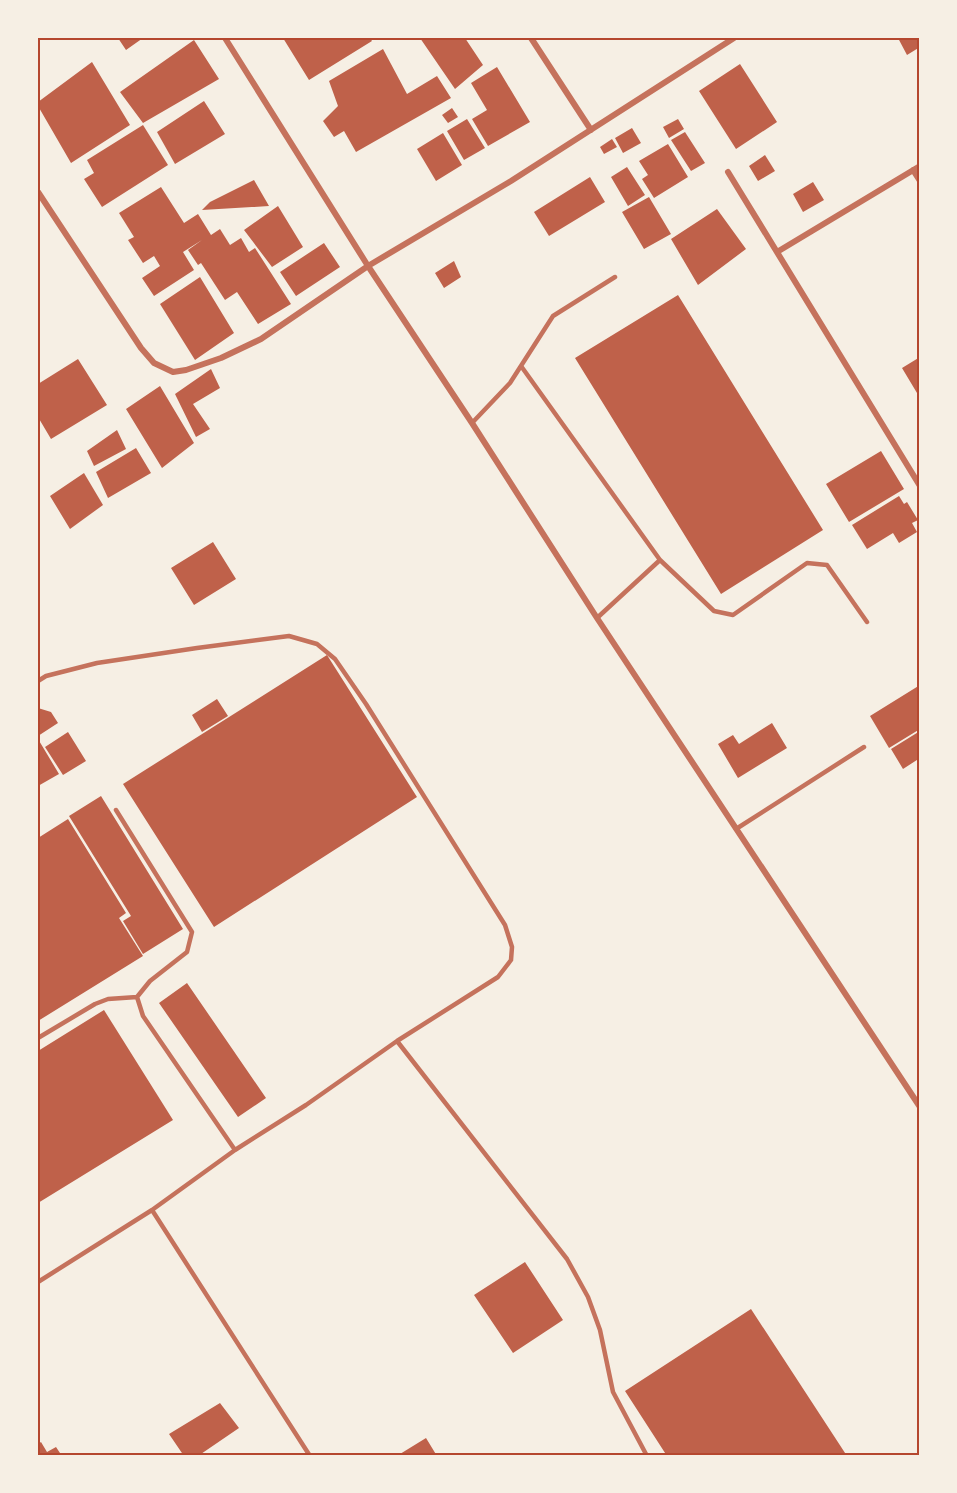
<svg xmlns="http://www.w3.org/2000/svg" width="957" height="1493" viewBox="0 0 957 1493" font-family="'Archivo Narrow',sans-serif">
	<style>
		.building { fill: #bf614a }
		.lines { fill: none; stroke-linecap: round; stroke-linejoin: round }
		.service { stroke: #c5725c; stroke-width: 4.5 }
		.minor { stroke: #c5725c; stroke-width: 6 }
		.neatline { fill: none; stroke: #b5482f; stroke-width: 2 }
	</style>
	<rect width="100%" height="100%" fill="#f6efe4"/>
	<path class="building" d="M118,38h25l-17,12z
		M283,38h87l2,3 -63,39z
		M420,38h45l18,27 -28,24z
		M898,38h22v9l-13,8z
		M194,40l25,39 -76,44 -23,-31z
		M383,49l24,45 30,-18 14,22 -95,54 -12,-21 -10,6 -11,-16 15,-15 -9,-25z
		M92,62l38,63 -59,38 -33,-57v-4z
		M740,64l37,58 -41,27 -37,-58z
		M497,67l33,55 -42,24 -16,-27 15,-9 -16,-27z
		M204,101l21,33 -50,30 -18,-32z
		M452,108l6,9 -10,6 -6,-8z
		M467,119l18,29 -21,12 -17,-29z
		M678,119l6,10 -15,9 -6,-11z
		M143,125l25,40 -66,42 -18,-28 10,-6 -7,-13z
		M632,128l9,15 -18,10 -8,-15z
		M685,132l20,31 -14,8 -20,-31z
		M443,133l19,32 -26,16 -19,-32z
		M612,139l5,8 -13,7 -4,-7z
		M668,144l20,33 -34,21 -12,-19 6,-4 -9,-14z
		M765,155l10,16 -17,10 -9,-15z
		M627,167l18,28 -17,11 -17,-29z
		M590,177l15,25 -56,34 -15,-24z
		M254,180l15,26 -67,4 8,-8z
		M813,182l11,18 -21,12 -10,-18z
		M161,187l23,36 14,-9 13,21 9,-6 10,16 11,-7 8,14 6,-4 36,56 -33,20 -21,-32 -12,8 -24,-37 -3,2 -10,-15 14,-10 -19,12 11,18 -40,26 -12,-18 18,-12 -6,-10 -11,7 -15,-23 6,-3 -15,-24z
		M649,197l22,37 -27,15 -22,-37z
		M278,206l25,41 -31,20 -28,-37z
		M717,209l29,40 -48,36 -27,-46z
		M324,243l16,24 -44,29 -16,-24z
		M454,261l7,16 -17,11 -9,-15z
		M200,277l34,56 -39,27 -35,-56z
		M678,295l145,235 -102,64 -146,-236z
		M920,357v41l-18,-30z
		M78,359l29,46 -56,34 -13,-22v-33z
		M211,369l9,19 -27,16 17,25 -14,8 -21,-43z
		M160,386l34,57 -32,25 -36,-59z
		M117,430l9,19 -32,17 -7,-15z
		M136,448l15,25 -43,25 -12,-26z
		M881,451l23,38 -55,33 -23,-38z
		M84,473l19,32 -33,24 -20,-33z
		M899,496l5,8 3,-2 11,18 -6,3 5,9 -18,11 -6,-10 -26,16 -15,-24z
		M213,542l23,37 -42,26 -23,-37z
		M327,655l90,142 -203,130 -91,-143z
		M920,685v44l-31,19 -19,-32z
		M217,699l11,17 -26,16 -10,-17z
		M38,708l13,4 7,11 -20,13z
		M772,723l15,25 -49,30 -20,-34 15,-9 6,9z
		M920,731v27l-17,11 -12,-20z
		M68,732l18,29 -23,14 -18,-28z
		M38,739l21,35 -21,12z
		M101,796l82,133 -40,25 -20,-33 8,-5 -62,-100z
		M68,819l58,94 -7,5 24,38 -105,65v-183z
		M187,983l79,115 -28,19 -79,-114z
		M104,1010l69,110 -135,83v-152z
		M525,1262l38,58 -50,33 -39,-58z
		M751,1309l96,147h-180l-42,-65z
		M220,1403l19,25 -41,28h-14l-15,-22z
		M426,1438l11,18h-36l-1,-2z
		M41,1442l6,10 9,-5 6,9h-24v-12z"/>
	<g class="lines">
		<path class="service" d="M521,366l139,194 54,51 19,4 74,-52 20,2 40,57
			M472,423l38,-40 43,-67 62,-39
			M597,618l63,-58
			M38,681l8,-5 51,-13 100,-15 92,-12 28,8 18,15 31,45 139,221 7,22 -1,13 -13,17 -101,64 -91,64 -71,45 -83,60
			M116,810l76,122 -5,20 -37,29 -13,16 6,19 92,134
			M736,829l128,-82
			M38,1038l57,-34 13,-5 29,-2
			M397,1041l170,218 21,38 12,33 13,62 34,64
			M38,1282l114,-72 158,246"/>
		<path class="minor" d="M225,38l143,228 104,157 125,195 323,489
			M531,38l60,92
			M913,170l7,11
			M728,172l192,314
			M38,192l103,156 13,15 19,9 13,-2 35,-12 40,-19 107,-73 143,-85 223,-143
			M777,252l143,-86"/>
	</g>
	<rect width="957" height="1493" fill="none" stroke="#f6efe4" stroke-width="78"/>
	<rect x="39" y="39" width="879" height="1415" class="neatline"/>
</svg>
